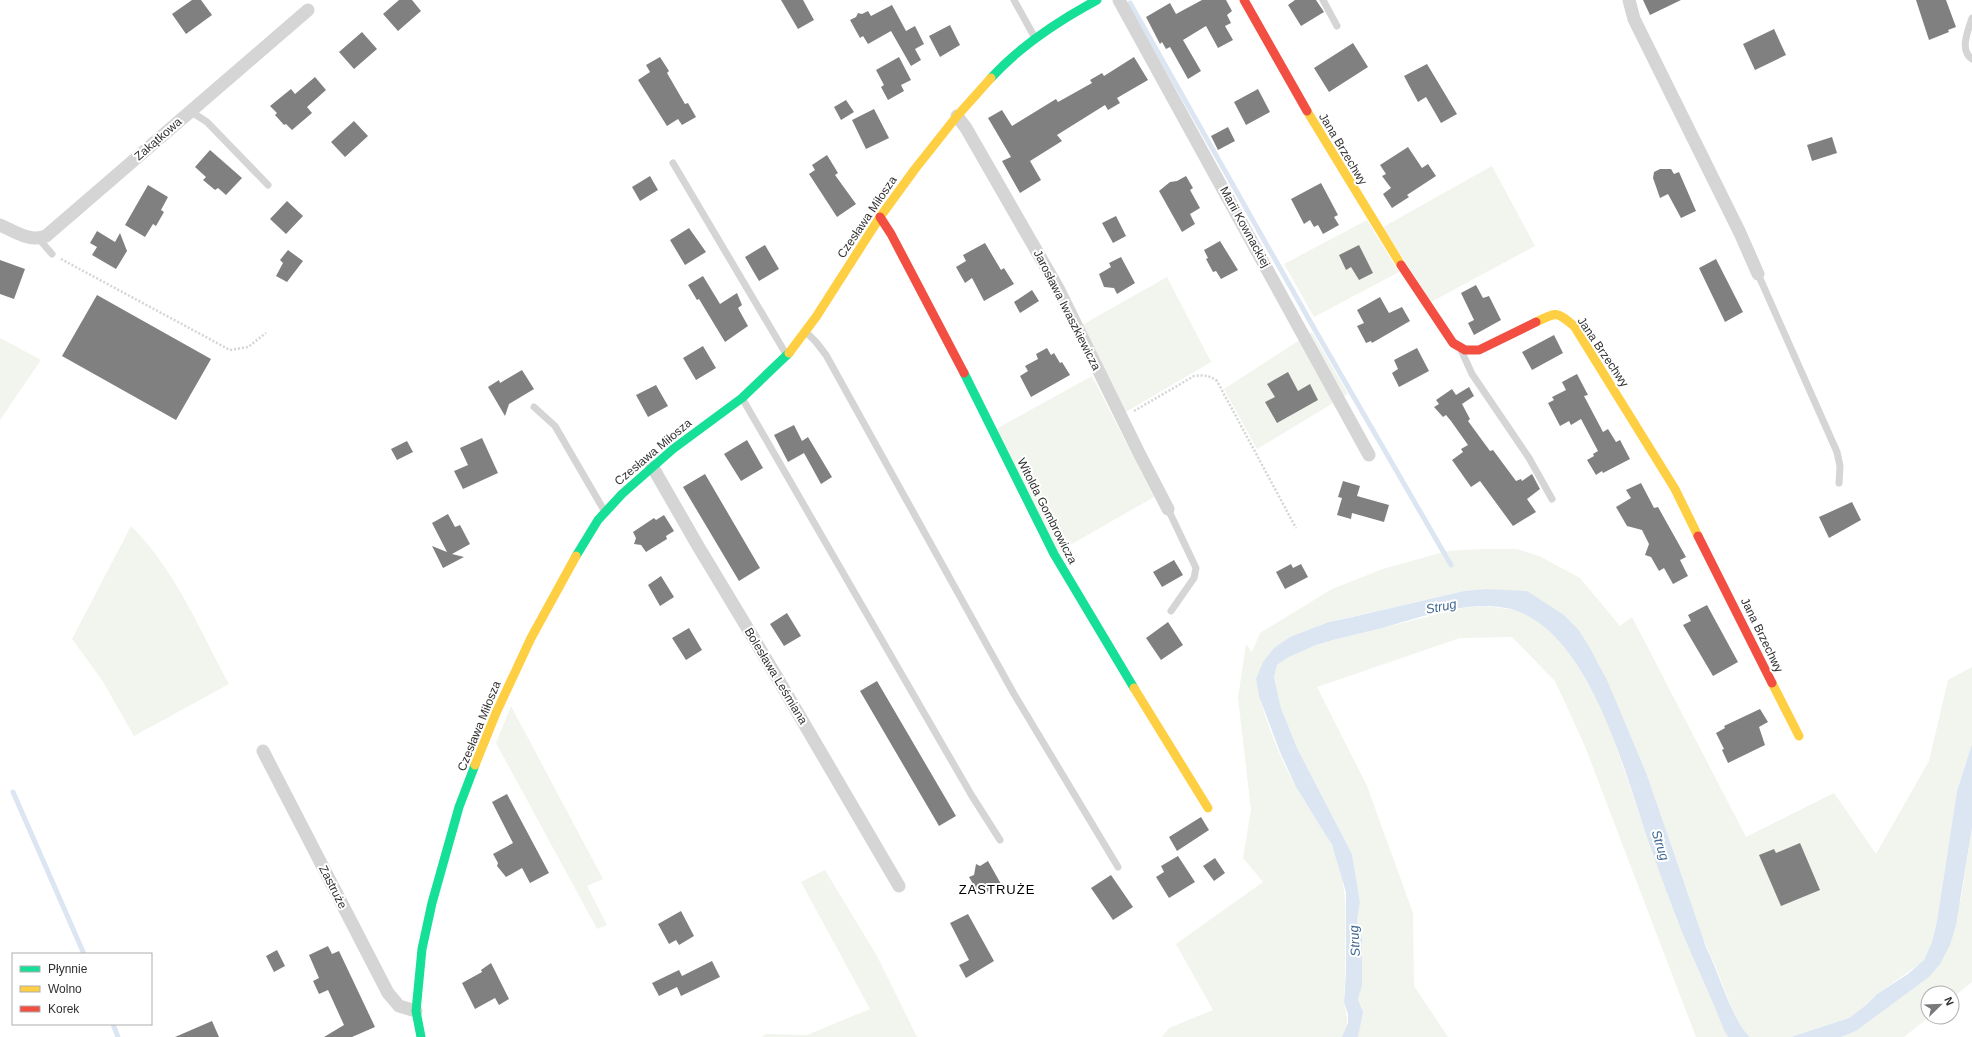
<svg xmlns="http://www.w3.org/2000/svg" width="1972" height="1037" viewBox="0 0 1972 1037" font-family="Helvetica,sans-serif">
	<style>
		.green { fill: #f1f5ed }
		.water { fill: #dce6f2 }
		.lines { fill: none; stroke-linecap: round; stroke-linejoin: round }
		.stream { stroke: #dce6f2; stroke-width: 5 }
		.building { fill: #808080 }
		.path { stroke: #d5d5d5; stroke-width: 2.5; stroke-dasharray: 2 2; stroke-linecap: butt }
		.lane { stroke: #d5d5d5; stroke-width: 7 }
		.street { stroke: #d5d5d5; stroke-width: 13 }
		.fast { stroke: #16e098; stroke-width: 9 }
		.slow { stroke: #ffcf43; stroke-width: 9 }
		.jam { stroke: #f24e42; stroke-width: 9 }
		.labels { text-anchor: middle; stroke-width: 4; stroke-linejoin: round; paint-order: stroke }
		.street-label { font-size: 12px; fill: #313131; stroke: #fff }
		.water-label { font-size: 13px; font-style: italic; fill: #406791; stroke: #fff }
		.neighbourhood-label { font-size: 13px; letter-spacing: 1px; fill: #000; stroke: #fff }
	</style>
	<rect width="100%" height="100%" fill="#fff"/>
	<path class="green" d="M1492,166l43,80 -104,56 -48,-75z
		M1367,220l32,52 -85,45 -30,-53z
		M1167,277l44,85 -87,51 -42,-88z
		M1312,332l36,62 -91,55 -33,-60z
		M0,338l41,22 -41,60z
		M1092,376l62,121 -98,56 -62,-123z
		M131,526c44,43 69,105 98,158l-95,52 -32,-56 -30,-41z
		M1482,549h35l22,7 41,22 40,48 12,-9 114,220 88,-44 42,61 53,-93 19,-81 24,-13v77l-15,47 -20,130 -5,21 -8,19 -47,33 -12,12 -16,12 -58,19h-41l-6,-5 -10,-18 -19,-49 -17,-38 -51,-152 -22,-51 -26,-60 -21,-35 -14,-14 -79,-26 -21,2 -135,31 -18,8 -55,49c5,32 24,80 40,108 11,20 25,37 35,57 16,32 15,67 14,101 0,17 1,32 -1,49 -1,15 9,29 -2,43h-180l7,-9 44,-18 -37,-66 87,-62 -20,-24 8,-48 -13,-112 8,-54 6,8 8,-19 72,-44 51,-20 64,-18z
		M1486,606c12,2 24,2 36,7 43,18 66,69 85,108l69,196 52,120h-32l-112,-293 -29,-63 -43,-44 -52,1 -143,49 50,99 46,127 1,73 34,51h-90l4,-29 -4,-9 4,-13v-49l-5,-16 3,-19 -8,-48 -55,-106 -16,-40 -7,-31 3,-12 12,-8 27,-12 17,-5 130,-32z
		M511,706l92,173 -16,7 20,39 -10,4 -101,-186z
		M1972,828v154l-20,16v-5h-24l1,24 -25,20h-63l15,-6 73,-54 32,-78z
		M825,870l52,86 40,81h-155l3,-3 42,1 63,-26 -69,-127z"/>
	<path class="water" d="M1485,589l42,2 37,24 14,14 12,19 17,32 40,95 59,172c12,23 27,76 44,90h-22l-4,-7c-17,-44 -39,-87 -55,-132 -11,-30 -22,-59 -31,-89 -20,-60 -53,-169 -116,-196 -43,-19 -102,5 -144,16 -15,4 -30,7 -45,11l-17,5 -27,12 -12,8 -3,12 7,31 16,40 55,106 8,48 -3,19 5,16v49l-4,13 5,13 -5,25h-16l6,-14v-9l-4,-12 2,-29v-81l-14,-47 -36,-58 -16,-35 -21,-56 -3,-17 7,-17 11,-14 16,-11 39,-15 19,-4 116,-27z
		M1972,744v84l-16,97 -6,20 -10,19 -11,13 -73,54 -15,6h-50l58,-19 16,-12 12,-12 31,-20 16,-14 8,-18 5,-21 20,-130z"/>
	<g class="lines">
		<path class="stream" d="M1130,3l185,327 136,235
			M13,792l71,162
			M113,1024l5,13"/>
	</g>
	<path class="building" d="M192,0h9l11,15 -26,19 -14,-20z
		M399,0h13l9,11 -23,20 -15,-17z
		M781,0h22l11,20 -16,9z
		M1202,0h24l6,11 -5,4 4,8 -6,3 8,14 -15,8 -12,-22 -23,14 18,31 -13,8 -18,-32 -4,2 -4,-7 -2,2 -14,-27 24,-14 6,11z
		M1295,0h21l8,12 -23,14 -13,-21z
		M1643,0h38l-31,15z
		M1916,0h30l10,27 -8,3 1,2 -20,8z
		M892,5l14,26 9,-5 9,18 -9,5 6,11 -10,6 -20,-35 -23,13 -5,-8 -3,2 -10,-18 6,-3 2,-4 4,1 6,-3 3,5z
		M950,25l10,20 -20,12 -11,-21z
		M1774,29l12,26 -31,15 -12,-26z
		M362,32l15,17 -23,20 -15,-17z
		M1353,43l15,24 -39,25 -15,-24z
		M660,57l9,14 -2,2 18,31 3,-1 8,14 -14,8 -4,-6 -11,7 -29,-46 12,-8 -4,-7z
		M899,57l12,23 -10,5 3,6 -16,9 -7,-13 3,-2 -8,-15z
		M1134,57l14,23 -31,18 3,5 -12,7 -3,-5 -48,30 5,6 -32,20 11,19 -21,13 -18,-32 9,-4 -23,-39 14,-8 10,16 44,-27 2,3 34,-19 -2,-3 12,-7 2,3z
		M1427,64l30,50 -16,9 -15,-26 -8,5 -14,-26z
		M315,77l11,13 -19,17 5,6 -20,17 -6,-6 -2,1 -9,-10 2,-2 -7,-7 21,-17 4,5z
		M1258,89l12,23 -24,13 -12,-23z
		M846,100l8,12 -13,8 -7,-13z
		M874,109l15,29 -23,11 -14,-29z
		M354,121l14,15 -23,21 -14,-15z
		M1228,127l7,14 -17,9 -7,-14z
		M1832,137l5,16 -25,8 -5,-16z
		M1408,147l14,21 6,-4 8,12 -29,19 2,2 -17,11 -9,-14 8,-6 -9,-12 4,-2 -6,-9z
		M210,150l32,28 -16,17 -8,-7 -3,2 -12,-10 3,-3 -11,-10z
		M827,155l11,18 -3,2 21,29 -19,13 -28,-43 6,-4 -3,-5z
		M1660,169h11l3,5 5,-2 17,39 -15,7 -13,-24 -8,4 -7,-20 1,-6z
		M650,176l8,14 -18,11 -8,-14z
		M1186,176l7,12 -3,2 10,18 -10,6 5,10 -13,8 -23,-41 11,-9 7,-1z
		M1321,183l17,32 -4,2 5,8 -16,9 -5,-9 -4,2 -4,-7 -6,4 -13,-25z
		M148,185l20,12 -7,13 3,2 -8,14 -3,-2 -8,13 -20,-12z
		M287,201l16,15 -17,18 -16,-15z
		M1116,216l10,20 -13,7 -11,-20z
		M689,228l17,24 -21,13 -15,-25z
		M97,231l18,11 5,-9 7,18 -11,18 -24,-14 5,-8 -7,-4z
		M1220,241l18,29 -17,9 -5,-8 -3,1 -7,-13 2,-1 -4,-8z
		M985,243l16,27 3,-2 10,16 -30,17 -12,-23 -7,5 -9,-16 10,-6 -3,-6z
		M765,245l14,24 -20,12 -14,-24z
		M1359,245l14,28 -14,7 -8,-13 -5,3 -7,-15z
		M288,250l15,11 -16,21 -11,-6 7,-13 -3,-3z
		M1121,257l14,26 -18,11 -3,-6 -10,-1 -5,-13 12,-7 -2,-4z
		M1716,259l27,53 -18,10 -26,-54z
		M0,260l25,9 -11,30 -14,-5z
		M703,276l17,28 17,-11 5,12 -4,3 10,18 -23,16 -26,-43 -2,1 -9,-15z
		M1476,285l7,13 6,-2 12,24 -27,15 -6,-12 6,-3 -13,-27z
		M1032,290l7,11 -19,12 -6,-11z
		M97,295l114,64 -35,61 -114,-64z
		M1380,297l9,16 13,-6 8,14 -38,22 -1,-2 -5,2 -9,-17 7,-3 -7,-13z
		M1554,335l9,18 -31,17 -10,-18z
		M703,346l13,22 -20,12 -13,-22z
		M1047,348l4,7 3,-2 6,10 2,-1 8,13 -39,22 -11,-21 8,-5 -3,-5 13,-7 -2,-5z
		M1417,348l12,23 -30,16 -7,-14 6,-4 -4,-9z
		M522,370l12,19 -25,15 -4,12 -17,-29 11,-7 1,3z
		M1288,372l10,19 12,-7 8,16 -41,23 -12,-21 10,-5 -8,-13z
		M1577,374l11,21 -4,1 19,36 5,-3 8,13 4,-2 10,19 -27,14 -1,-2 -6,4 -9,-15 7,-4 -1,-2 5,-3 -17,-32 -10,6 -2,-4 -9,5 -12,-23 6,-3 -2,-3 14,-7 -4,-8z
		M656,385l12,21 -20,11 -12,-22z
		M1469,387l5,9 -12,8 8,15 -2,2 22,30 3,-1 23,31 5,-2 1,2 10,-7 8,15 -13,10 9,13 -23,14 -33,-45 -9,6 -19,-27 11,-8 -2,-3 7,-4 -17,-24 -5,-6 -3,2 -9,-10 5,-3 -3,-4 16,-11 4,6z
		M794,425l8,16 6,-4 24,40 -11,7 -17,-31 -16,9 -14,-27z
		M482,438l16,35 -35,16 -9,-18 14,-6 -8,-17z
		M747,440l16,28 -22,13 -17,-27z
		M407,441l6,11 -16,8 -6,-11z
		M705,474l55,94 -21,13 -56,-94z
		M1343,481l17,5 -3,10 32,9 -5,17 -32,-9 -1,6 -14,-4 5,-17 -4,-1z
		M1641,483l13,25 4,-1 28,50 -6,3 8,16 -15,8 -9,-16 -5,3 -8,-14 -6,-2 4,-11 -7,-14 -15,-4 -11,-19 15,-9 -5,-8z
		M1852,502l9,18 -32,18 -10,-21z
		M448,514l7,13 5,-2 10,19 -18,10 12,3 -21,11 -11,-22 15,6 -15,-29z
		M664,515l10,16 -8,5 1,3 -21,13 -5,-7 -7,-1 2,-6 -3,-6 21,-14 2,2z
		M1174,560l9,15 -21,12 -9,-15z
		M1291,564l2,4 8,-4 7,13 -23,12 -9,-17z
		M661,576l13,21 -14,9 -12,-21z
		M1707,605l31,57 -25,14 -30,-51 8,-4 -3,-6z
		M787,613l14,23 -17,10 -14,-22z
		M1168,622l15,23 -22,15 -15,-22z
		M689,628l13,22 -16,10 -14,-22z
		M877,681l79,135 -17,10 -79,-135z
		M1760,709l8,13 -9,5 6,18 -37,18 -6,-13 2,-1 -8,-16 9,-5 -1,-2z
		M507,794l42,79 -19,10 -8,-15 -16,9 -9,-11 1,-3 -5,-9 20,-11 -21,-41z
		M1201,817l8,13 -32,21 -8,-14z
		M1800,843l20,47 -39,16 -22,-51 15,-6 2,4z
		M1178,856l17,26 -26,16 -13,-21 8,-5 -3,-6z
		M1215,858l10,15 -11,8 -11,-15z
		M988,861l13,23 -21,12 -11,-19 5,-2 2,-11 4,2z
		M1111,875l22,32 -20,13 -22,-32z
		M681,911l13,25 -15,9 -3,-5 -7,4 -11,-20z
		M968,914l26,47 -28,17 -7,-13 10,-5 -19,-37z
		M328,946l4,8 7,-3 36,76 -23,10h-28l20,-12 -16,-35 -9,4 -6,-13 6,-3 -10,-23z
		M277,950l8,16 -11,6 -8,-16z
		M712,961l8,16 -39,19 -4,-9 -18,9 -7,-13 27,-13 3,6z
		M491,963l18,36 -10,6 -4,-7 -20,11 -13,-26 20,-11 -1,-2z
		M212,1021l7,16h-44z"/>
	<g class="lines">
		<path class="path" d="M61,259l169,91 18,-3 18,-14
			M1134,411l60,-35c10,-1 15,-1 23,5l79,147"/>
		<path class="lane" d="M1014,0l21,38
			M1323,0l14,26
			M1972,18c-4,13 -13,32 0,41
			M190,111l17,11 61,63
			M673,163l113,191
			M39,239l13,15
			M1758,274l79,178 3,14 -1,17
			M805,331l11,11 10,13 188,339 104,173
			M1462,352l10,22 57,84 23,41
			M742,398l230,398 28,44
			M534,407l21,19 50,86
			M1168,509l28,59 -2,10 -23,33"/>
		<path class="street" d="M1119,0l250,455
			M1629,0l5,19 106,214 18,41
			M957,116l9,12 93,162 80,163 29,56
			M0,225c14,6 31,18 46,11l262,-226
			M652,466l46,80 80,133 121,207
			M263,751l125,242 11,13 17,5"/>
		<path class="fast" d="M991,78c30,-33 67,-57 106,-78
			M964,373l90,181 80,134
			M576,556l22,-36 24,-26 51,-45 69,-51 47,-45
			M421,1037l-5,-26 6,-62 10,-46 27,-96 16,-42"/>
		<path class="slow" d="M1307,111l94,154
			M1536,322c21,-10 20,-11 38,4l101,163 23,47
			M789,353l27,-36 64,-100 35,-48 42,-53 34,-38
			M1772,683l27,53
			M1134,688l74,120
			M475,765l21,-52 35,-75 45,-82"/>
		<path class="jam" d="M1244,0l63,111
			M880,217l11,17 73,139
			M1401,265l52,78 12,7h14l57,-28
			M1698,536l74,147"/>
	</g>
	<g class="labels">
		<g class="street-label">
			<text transform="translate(158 139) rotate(-41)" y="4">Zakątkowa</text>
			<text transform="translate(1343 149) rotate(59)" y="4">Jana Brzechwy</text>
			<text transform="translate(867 217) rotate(-56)" y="4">Czesława Miłosza</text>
			<text transform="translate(1245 227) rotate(61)" y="4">Marii Kownackiej</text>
			<text transform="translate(1067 310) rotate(63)" y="4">Jarosława Iwaszkiewicza</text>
			<text transform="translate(1603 352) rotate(56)" y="4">Jana Brzechwy</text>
			<text transform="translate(653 452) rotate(-40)" y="4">Czesława Miłosza</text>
			<text transform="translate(1047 511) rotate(63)" y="4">Witolda Gombrowicza</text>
			<text transform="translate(1762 635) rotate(64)" y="4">Jana Brzechwy</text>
			<text transform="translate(776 676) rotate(59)" y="4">Bolesława Leśmiana</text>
			<text transform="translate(479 726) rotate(-68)" y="4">Czesława Miłosza</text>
			<text transform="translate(333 887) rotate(63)" y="4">Zastruże</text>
		</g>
		<g class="water-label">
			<text transform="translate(1441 606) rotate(-11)" y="5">Strug</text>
			<text transform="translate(1661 845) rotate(72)" y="5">Strug</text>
			<text transform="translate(1354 941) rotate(-94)" y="5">Strug</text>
		</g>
		<g class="neighbourhood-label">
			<text x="997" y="894">ZASTRUŻE</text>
		</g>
	</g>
	<rect x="12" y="953" width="140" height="72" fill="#ffffff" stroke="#adadad"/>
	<rect x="20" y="966" width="20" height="6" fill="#16e098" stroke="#adadad"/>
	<text x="48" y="973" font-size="12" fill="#313131">Płynnie</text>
	<rect x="20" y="986" width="20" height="6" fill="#ffcf43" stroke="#adadad"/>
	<text x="48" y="993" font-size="12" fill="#313131">Wolno</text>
	<rect x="20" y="1006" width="20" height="6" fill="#f24e42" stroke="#adadad"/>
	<text x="48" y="1013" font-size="12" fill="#313131">Korek</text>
	<g transform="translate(1940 1005) rotate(67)"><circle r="19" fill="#ffffff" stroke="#adadad"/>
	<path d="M0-3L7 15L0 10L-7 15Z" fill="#797979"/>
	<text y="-6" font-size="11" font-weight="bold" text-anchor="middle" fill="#313131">N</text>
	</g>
</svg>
